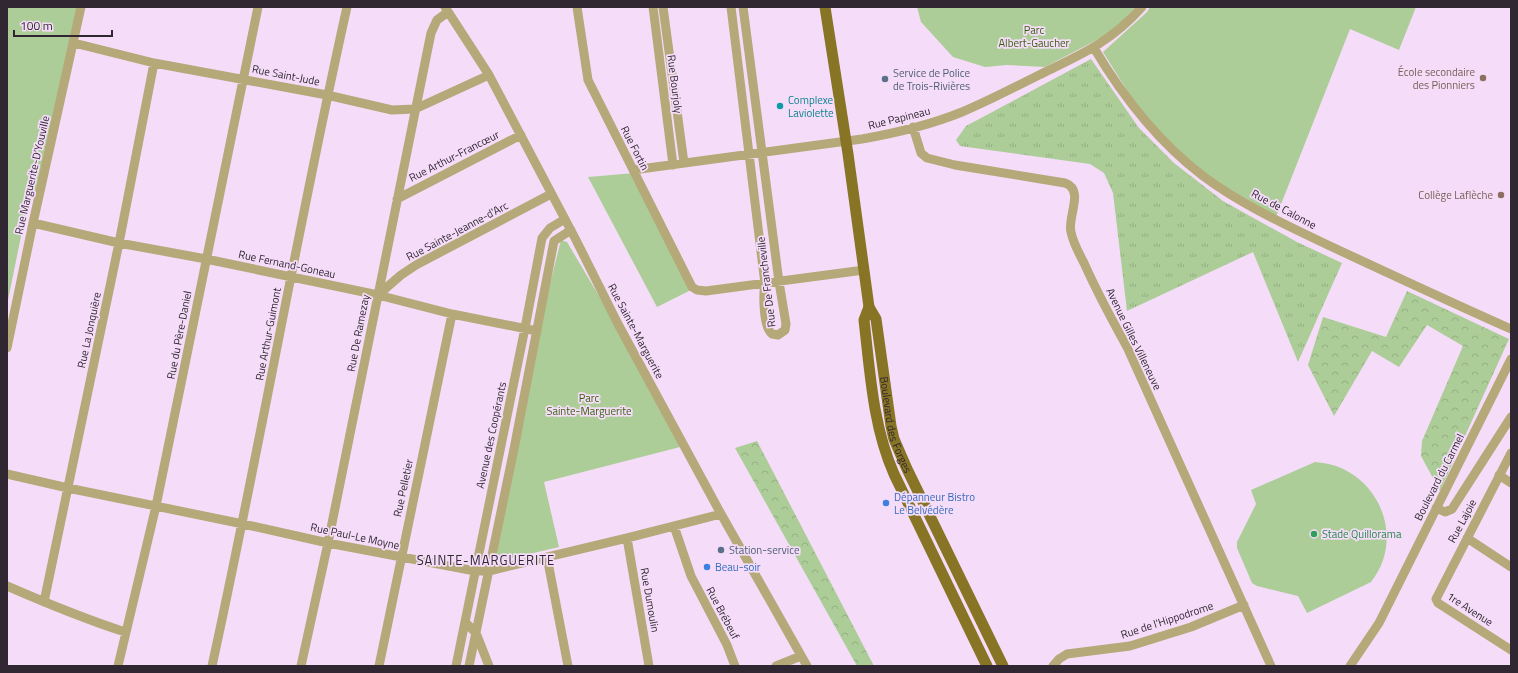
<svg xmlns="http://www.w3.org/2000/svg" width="1518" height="673" viewBox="0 0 1518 673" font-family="'Titillium Web',sans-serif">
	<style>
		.grass { fill: url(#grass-tufts) }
		.forest { fill: url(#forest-crowns) }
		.park { fill: #accd97 }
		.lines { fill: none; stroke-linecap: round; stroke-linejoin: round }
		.minor { stroke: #b5a879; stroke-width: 9 }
		.major { stroke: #877424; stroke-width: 11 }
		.education-dot { fill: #8d6e63; stroke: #f5ddf9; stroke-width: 1.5 }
		.service-dot { fill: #5c6f8a; stroke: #f5ddf9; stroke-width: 1.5 }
		.culture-dot { fill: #0f9aa8; stroke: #f5ddf9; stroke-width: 1.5 }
		.shop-dot { fill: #3f7fe0; stroke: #f5ddf9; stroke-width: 1.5 }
		.leisure-dot { fill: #2e9e5b; stroke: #f5ddf9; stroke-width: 1.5 }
		.labels { text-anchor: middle; stroke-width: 3.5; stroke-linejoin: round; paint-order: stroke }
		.park-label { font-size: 11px; fill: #365f0d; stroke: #f5ddf9 }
		.education-label { font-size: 11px; fill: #785e54; stroke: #f5ddf9; text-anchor: end }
		.service-label { font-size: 11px; fill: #4e5e75; stroke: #f5ddf9; text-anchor: start }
		.street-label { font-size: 11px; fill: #302732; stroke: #f5ddf9 }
		.culture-label { font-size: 11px; fill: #0d838f; stroke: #f5ddf9; text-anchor: start }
		.shop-label { font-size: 11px; fill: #366cbe; stroke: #f5ddf9; text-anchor: start }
		.leisure-label { font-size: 11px; fill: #27864d; stroke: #f5ddf9; text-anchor: start }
		.quarter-label { font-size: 13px; letter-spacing: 1px; fill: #302732; stroke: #f5ddf9 }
	</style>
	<defs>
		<pattern id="grass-tufts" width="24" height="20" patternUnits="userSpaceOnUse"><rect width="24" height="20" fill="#accd97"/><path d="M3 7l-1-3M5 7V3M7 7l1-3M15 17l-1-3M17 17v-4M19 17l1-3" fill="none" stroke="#94b083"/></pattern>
		<pattern id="forest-crowns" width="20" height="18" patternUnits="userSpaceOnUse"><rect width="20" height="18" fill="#accd97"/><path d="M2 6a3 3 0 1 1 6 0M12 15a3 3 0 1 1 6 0" fill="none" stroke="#94b083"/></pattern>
	</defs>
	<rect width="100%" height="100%" fill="#f5ddf9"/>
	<path class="grass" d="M1091,59l48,69 35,35 49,38 74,41 45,21 -44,99 -45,-110 -126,59 -14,-118 -9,-20 -14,-9 -130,-18 -4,-6 10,-14z"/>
	<path class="forest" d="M1407,291l102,48 -69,152 -19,-35 1,-15 41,-95 -36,-21 -28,42 -27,-16 -38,65 -26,-51 15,-48 63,20z
		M757,441l117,225h-17l-122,-218z"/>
	<path class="park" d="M7,7h74l-37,179 -16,16 -21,103z
		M917,7h219l-24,25 -67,35 -38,-2 -22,2 -32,-10 -32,-35z
		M1150,7h266l-17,43 -49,-21 -74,188 -47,-21 -45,-37 -41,-43 -40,-64 44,-40z
		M635,173l58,116 -36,18 -69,-130z
		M561,240l6,2 89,150 28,54 -140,36 15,65 -68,16 47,-232z
		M1315,462c11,1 22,3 32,9 40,22 53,75 24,111l-64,31 -9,-17 -41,-10 -5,-3 -15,-35v-6l19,-38 -5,-14z"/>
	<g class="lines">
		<path class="minor" d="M445,7l44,68 87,165 42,84 103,190 86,152
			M577,7l11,73 104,207 5,3 9,1 158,-21
			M653,7l20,158
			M663,7l21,156
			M731,7l34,277c-2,11 -2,43 7,50l6,1 7,-5 1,-6 -7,-42 -36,-275
			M74,43l80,20 173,32 65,15 23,-1 74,-34
			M1094,48c29,49 63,93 109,128 37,28 85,50 127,70 60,28 120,56 181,83
			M913,127l8,26 6,5 28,7 110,18c20,7 2,34 6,49 2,11 8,21 13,31 13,29 28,57 43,84l144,319
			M633,170l229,-31c34,-6 68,-14 100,-27 26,-11 51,-24 77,-37 41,-20 71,-32 103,-68
			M397,199l124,-64
			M33,223l86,20 87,16 172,36 74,19 85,17
			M378,295l23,-20 15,-10 135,-71
			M7,348l26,-125 48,-216
			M1511,453l-75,146 2,4 73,47
			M7,474l61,14 175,36 85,19 147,28h14l138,-33 94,-24
			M1499,475l12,8
			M1436,508l9,4 7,-3 59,-92
			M674,526l17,50 36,69 8,21
			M627,538l22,128
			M1467,538l44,29
			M547,557l21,109
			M7,586c39,17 78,33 118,46
			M44,602l75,-359 35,-180
			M465,622l11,11 13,33
			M118,666l38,-160 102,-499
			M212,666c48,-219 86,-440 135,-659
			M301,666l27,-123 103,-510 6,-13 11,-8
			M379,666l73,-352
			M456,666l69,-338 17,-90 8,-10 15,-9
			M469,666l45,-217 40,-208 17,-11
			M776,666l25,-10
			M1053,666l6,-7 8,-5 63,-8 61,-19 53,-22
			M1350,666l29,-43 132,-264"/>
		<g class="major">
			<path id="s1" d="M825,7l23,147 21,153 7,12 15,107 3,13 13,30 96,197"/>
			<path d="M869,307l-5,13c6,52 9,107 30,154l93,192"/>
		</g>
	</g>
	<g class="education-dot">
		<circle cx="1483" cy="78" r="4"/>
		<circle cx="1501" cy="195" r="4"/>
	</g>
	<g class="service-dot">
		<circle cx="885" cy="79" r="4"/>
		<circle cx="721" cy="550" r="4"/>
	</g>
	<circle class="culture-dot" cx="780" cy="106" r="4"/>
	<g class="shop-dot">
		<circle cx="886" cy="503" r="4"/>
		<circle cx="707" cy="567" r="4"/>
	</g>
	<circle class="leisure-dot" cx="1314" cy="534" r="4"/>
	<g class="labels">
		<g class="park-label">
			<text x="1034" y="34">Parc<tspan x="1034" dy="13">Albert-Gaucher</tspan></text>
			<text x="589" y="402">Parc<tspan x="589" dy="13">Sainte-Marguerite</tspan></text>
		</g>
		<g class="education-label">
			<text x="1475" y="76">École secondaire<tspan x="1475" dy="13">des Pionniers</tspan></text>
			<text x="1493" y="199">Collège Laflèche</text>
		</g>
		<g class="service-label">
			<text x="893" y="77">Service de Police<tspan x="893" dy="13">de Trois-Rivières</tspan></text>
			<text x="729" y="554">Station-service</text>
		</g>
		<g class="street-label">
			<text transform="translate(286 75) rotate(11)" y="4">Rue Saint-Jude</text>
			<text transform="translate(675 84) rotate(83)" y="4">Rue Bourjoly</text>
			<text transform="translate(899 118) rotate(-14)" y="4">Rue Papineau</text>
			<text transform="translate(635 148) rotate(63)" y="4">Rue Fortin</text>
			<text transform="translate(454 156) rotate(-27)" y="4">Rue Arthur-Francœur</text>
			<text transform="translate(32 175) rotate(-77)" y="4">Rue Marguerite-D'Youville</text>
			<text transform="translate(1284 209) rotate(28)" y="4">Rue de Calonne</text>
			<text transform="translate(457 231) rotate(-28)" y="4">Rue Sainte-Jeanne-d'Arc</text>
			<text transform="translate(287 264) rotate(12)" y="4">Rue Fernand-Goneau</text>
			<text transform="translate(766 282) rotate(-97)" y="4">Rue De Francheville</text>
			<text transform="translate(89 330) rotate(-78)" y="4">Rue La Jonquière</text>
			<text transform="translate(636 331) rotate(62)" y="4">Rue Sainte-Marguerite</text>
			<text transform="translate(358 333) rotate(-79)" y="4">Rue De Ramezay</text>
			<text transform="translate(268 334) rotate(-79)" y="4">Rue Arthur-Guimont</text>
			<text transform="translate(179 335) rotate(-79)" y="4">Rue du Père-Daniel</text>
			<text transform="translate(1134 339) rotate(64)" y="4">Avenue Gilles Villeneuve</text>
			<text dy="4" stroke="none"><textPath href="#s1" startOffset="425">Boulevard des Forges</textPath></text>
			<text transform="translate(491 435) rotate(-78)" y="4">Avenue des Coopérants</text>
			<text transform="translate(1439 477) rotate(-63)" y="4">Boulevard du Carmel</text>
			<text transform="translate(403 488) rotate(-78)" y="4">Rue Pelletier</text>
			<text transform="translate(1462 521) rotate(-62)" y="4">Rue Lajoie</text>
			<text transform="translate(355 536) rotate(12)" y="4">Rue Paul-Le Moyne</text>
			<text transform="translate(650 600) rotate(80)" y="4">Rue Dumoulin</text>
			<text transform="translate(1470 609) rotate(33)" y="4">1re Avenue</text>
			<text transform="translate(723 613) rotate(62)" y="4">Rue Brébeuf</text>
			<text transform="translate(1167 620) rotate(-18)" y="4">Rue de l'Hippodrome</text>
		</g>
		<g class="culture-label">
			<text x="788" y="104">Complexe<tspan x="788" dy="13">Laviolette</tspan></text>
		</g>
		<g class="shop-label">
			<text x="894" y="501">Dépanneur Bistro<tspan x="894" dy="13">Le Belvédère</tspan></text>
			<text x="715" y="571">Beau-soir</text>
		</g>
		<g class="leisure-label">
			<text x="1322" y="538">Stade Quillorama</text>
		</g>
		<g class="quarter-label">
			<text x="486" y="565">SAINTE-MARGUERITE</text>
		</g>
	</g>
	<rect width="1518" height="673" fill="none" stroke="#302732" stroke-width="16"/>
	<path d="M14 30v6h98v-6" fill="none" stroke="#302732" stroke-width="2"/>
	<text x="20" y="30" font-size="12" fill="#302732" stroke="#f5ddf9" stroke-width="3" paint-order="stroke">100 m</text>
</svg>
